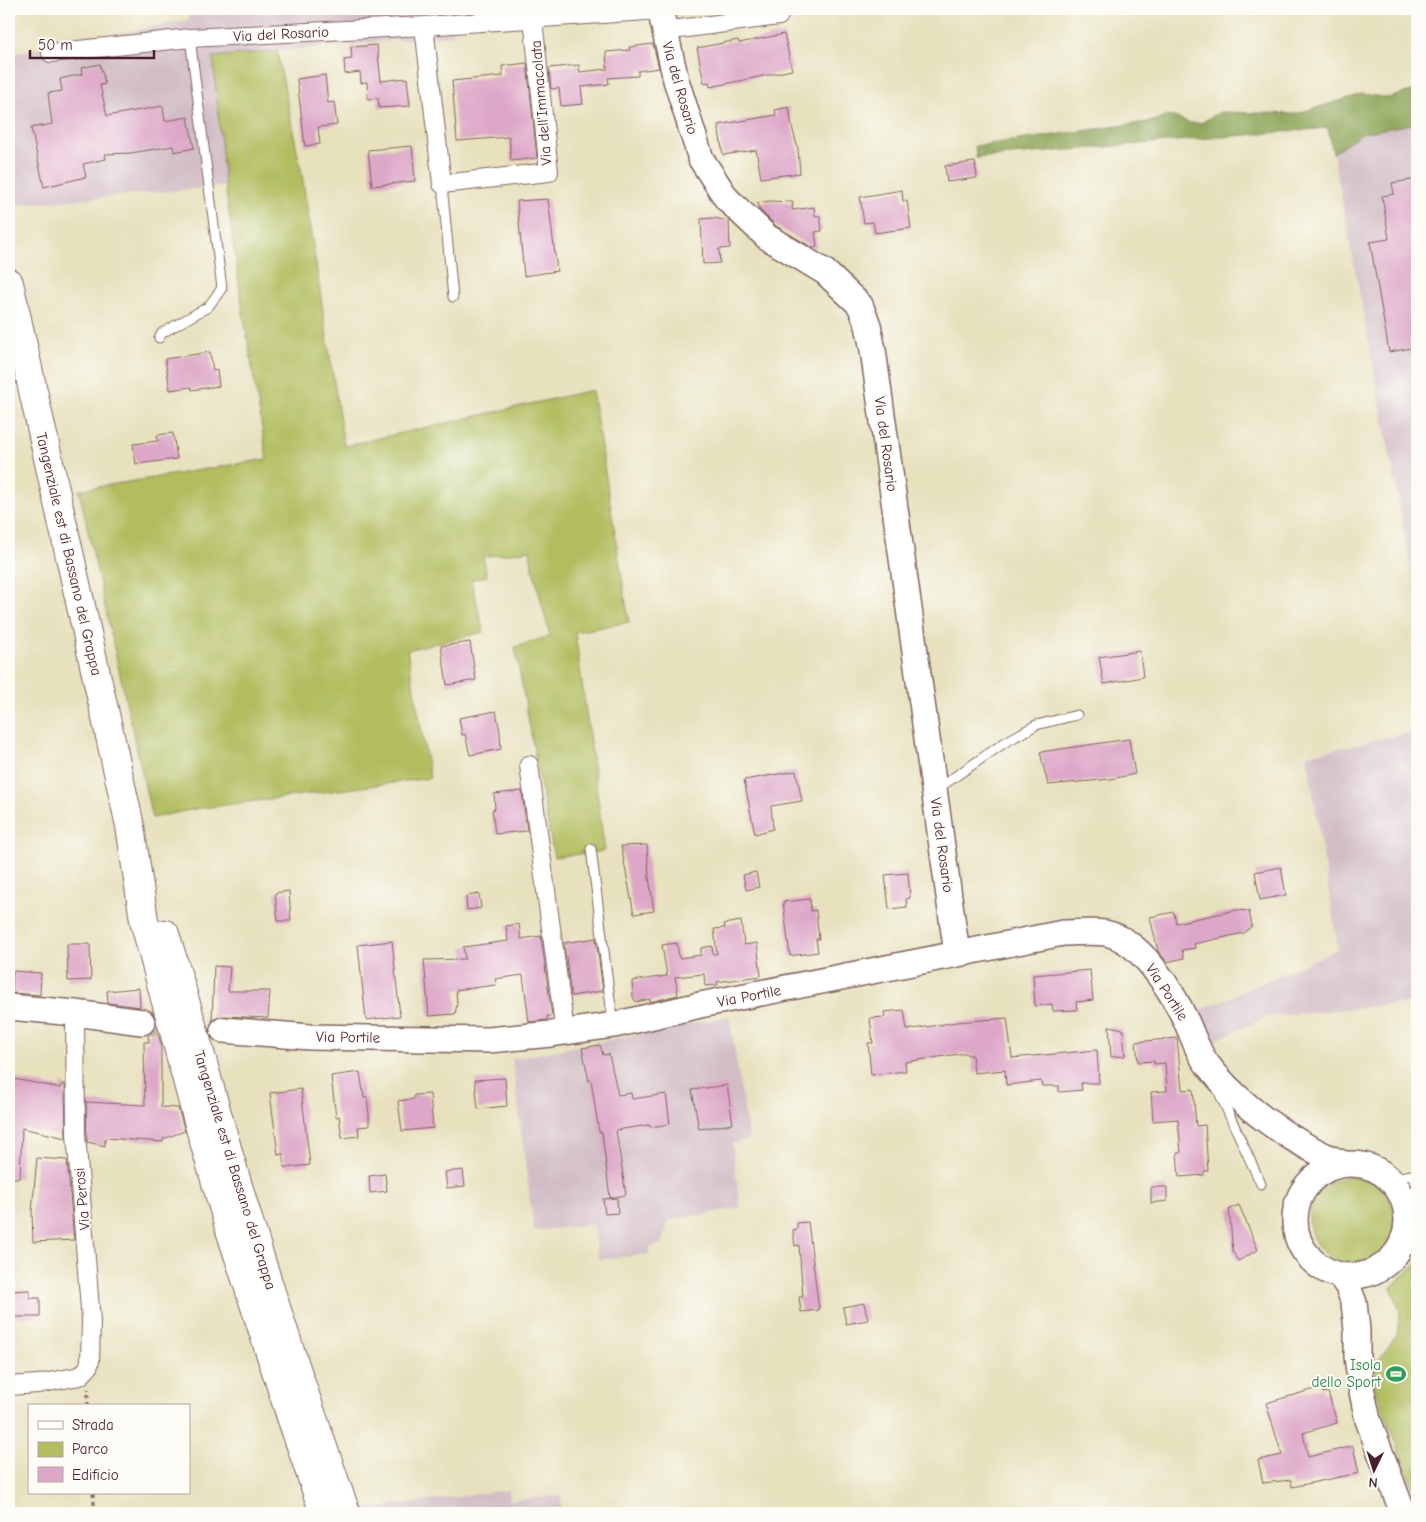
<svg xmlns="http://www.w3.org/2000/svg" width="1426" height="1522" viewBox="0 0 1426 1522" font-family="'Comic Neue',sans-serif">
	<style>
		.industrial { fill: #d2bdc6 }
		.green { fill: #b1bd5f; stroke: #7e6e45 }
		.forest { fill: #8ca456; stroke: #6b6240 }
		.building { fill: #dda7c8 }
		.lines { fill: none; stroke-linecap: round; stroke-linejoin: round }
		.secondary-tunnel { stroke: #c8baa1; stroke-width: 25; stroke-dasharray: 25 12; stroke-linecap: butt }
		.lane-casing { stroke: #81635e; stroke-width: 11 }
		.street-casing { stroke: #81635e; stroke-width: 20 }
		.secondary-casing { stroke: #81635e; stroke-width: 28 }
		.highway-casing { stroke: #81635e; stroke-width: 30 }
		.path { stroke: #81635e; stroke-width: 3; stroke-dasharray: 4 4; stroke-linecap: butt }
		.lane { stroke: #fff; stroke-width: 9 }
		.street { stroke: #fff; stroke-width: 18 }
		.secondary { stroke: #fff; stroke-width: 25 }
		.highway { stroke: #fff; stroke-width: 28 }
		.labels { text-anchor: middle; stroke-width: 4; stroke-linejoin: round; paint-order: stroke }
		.street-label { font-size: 15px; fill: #4a1f2b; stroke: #fdfcf7 }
		.leisure-label { font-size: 15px; fill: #27864d; stroke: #fdfcf7; text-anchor: end }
	</style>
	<rect width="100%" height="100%" fill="#fdfcf7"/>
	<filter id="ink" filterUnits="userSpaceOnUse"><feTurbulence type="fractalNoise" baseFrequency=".02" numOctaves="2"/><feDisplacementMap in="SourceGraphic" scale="10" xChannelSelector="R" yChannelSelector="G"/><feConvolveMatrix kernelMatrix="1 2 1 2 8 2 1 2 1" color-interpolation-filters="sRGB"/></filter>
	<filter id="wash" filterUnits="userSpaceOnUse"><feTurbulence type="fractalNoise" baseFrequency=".0096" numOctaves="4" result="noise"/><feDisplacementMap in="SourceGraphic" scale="20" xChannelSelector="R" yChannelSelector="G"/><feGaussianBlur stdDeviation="1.12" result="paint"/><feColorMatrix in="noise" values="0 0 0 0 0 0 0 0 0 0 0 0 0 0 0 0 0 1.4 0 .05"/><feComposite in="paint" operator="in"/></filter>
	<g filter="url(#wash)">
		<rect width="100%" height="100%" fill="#e7e1be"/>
		<path class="industrial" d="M188,9h263l2,26 -240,22 12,129 -208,19 -8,-41v-110l180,-34z
			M1417,123v477l-84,-447 29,-20z
			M1417,731v271l-150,15 -59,27 -16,-30 146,-65 -31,-194z
			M729,1016l20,124 -17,3 8,65 -71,12 -8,24 -12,4v6l-51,6 -5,-36 -59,7 -22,-172z
			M508,1490l2,10 51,-4 1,17h-194l-1,-4z"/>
		<path class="green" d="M277,51l25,124 42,271 248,-56 37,232 -54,10 30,219 -51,6 -39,-210 35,-11 -18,-71 -2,-15 -47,7 4,19 -16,4 13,52 -77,18 23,128 -235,31 -43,9 -73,-328 188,-31 -25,-154 -17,-119 -12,-129z
			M1309 1220a43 43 0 1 1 86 0a43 43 0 1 1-86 0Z
			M1417,1263v234l-43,-112 2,-21 21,-29 3,-24 -9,-24z"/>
		<path class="forest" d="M1417,89v34l-55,10 -29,20 -5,-25 -352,30 -1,-12 179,-25 15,-6 21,8h11l19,-11 75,2 67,-20 27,4z"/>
		<g id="blocks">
			<path class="building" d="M784,34l8,36 -82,17 -1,-5 -5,1 -7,-35 41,-8 1,3z
				M653,44l6,24 -21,3v5l-30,2 1,6 -28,3 2,17 -22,2 -2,-18 -8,1 -2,-21 30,-3 1,7 27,-3 -1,-17 24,-2 -1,-3z
				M377,45l4,36 26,-3 3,28 -31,2 -1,-10 -10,1 -1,-17 -6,1 -1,-11 -15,2 -1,-14 8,-1 -1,-12z
				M527,63l10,95 -26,3 -2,-24 -52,4 -5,-60 51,-5 -1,-10z
				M100,64l5,20 -5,1 7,31 56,-10 2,15 23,-4 6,31 -20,4 -1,-6 -42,7 -26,1 1,5 -23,5 3,13 -42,10 -13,-59 21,-4 -4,-31 14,-2 -2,-12 22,-5 -1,-6z
				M325,75l3,28 6,-1 3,23 -19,2 2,17 -15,2 -8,-67z
				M789,107l3,20 6,22 2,24 -39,5 -5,-28 -33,5 -5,-30 58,-10 -1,-5z
				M412,146l3,35 -43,5 -4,-36z
				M975,162l2,16 -30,4 -2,-16z
				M1417,179v168l-28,5 -19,-110 19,-3 -7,-43 12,-2 -2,-11z
				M902,190l1,11h4l4,27 -36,5 -2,-11 -9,1 -4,-26z
				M548,199l9,72 -33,5 -7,-75z
				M770,201l23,1 -1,8 22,-3 1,9h5l2,15 -7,1 2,15 -4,1 -37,-22 -17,-17 -1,-6z
				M714,218l15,3 1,27 -11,1 1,14 -17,1 -2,-45z
				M210,352l3,19 4,-1 2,16 -27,4 -1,-3 -21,3 -5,-31z
				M173,433l4,26 -41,5 -3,-20 25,-3 -1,-6z
				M470,642l6,38 -29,5 -6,-39z
				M1140,651l3,26 -39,7 -5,-27z
				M496,711l4,21 1,17 -31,6 -5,-21 -3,1 -3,-17z
				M1129,739l6,35 -24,5 -63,6 -8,-33z
				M796,771l6,30 -31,5 2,23 -18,5 -11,-54z
				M522,791l5,40 -32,3 -3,-24 3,-1 -1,-15z
				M647,845l2,33 5,33 -20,3 -13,-68z
				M1281,867l5,28 -26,5 -5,-28z
				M756,872l3,15 -13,3 -3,-15z
				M908,873l2,25 -4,1 1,8 -18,2 -4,-34z
				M289,891l2,30h-13l-3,-28z
				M479,894l2,14 -14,2 -1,-14z
				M810,899l1,12 5,-1 3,29h-3l2,13 -28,4 -7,-54z
				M1236,910l13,1 3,15 -8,7 -50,11 1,4 -13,2 2,8 -17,4 -9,-11 -8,-34 24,-5 2,11z
				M741,921l3,24 13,-2 4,33 -44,6 1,3 -13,1 -1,-12 -29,3 3,18 -28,7v-3l-14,3 -3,-5 -1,-16 35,-5 -5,-31 15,-2 2,15 22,-3v-7l11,-2 1,8h4l-3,-25 11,-1 -1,-4z
				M519,924l2,15 20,-3 11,80h-5v4l-18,2 -6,-47 -28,4 1,6 -40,5 1,14 -2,10 -26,2 -5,-56 41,-1 -2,-12 45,-6 -2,-15z
				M596,938l7,53 -32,5 -7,-53z
				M392,941l8,75 -34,4 -8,-75z
				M67,944h23l1,36 -23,1z
				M214,966l16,1 -2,24h42l-2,27 -44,-2 -7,1 -5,4z
				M1090,970l3,30 -17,2 1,8 -24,1 -1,-7 -17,2 -2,-31z
				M13,971l28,2 -1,22 -28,-2z
				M139,988l1,19 -32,-4 -1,-12z
				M904,1010l3,20 50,-8 50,-4 5,40 85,-8 2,33h-18l1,7 -23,2v-6h-17l-1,-5 -35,4 -1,-15 -31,3 -2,-18h-5l-1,-2 -61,9 1,9 -35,4 -3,-32h5l-3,-25 15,-1 -1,-5z
				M156,1025l5,20v62l17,1 7,23 -22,8v3l-58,-4v8l-18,-4 -1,-40 59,3 -1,-63h5l-1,-7 5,-4z
				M1109,1026l14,3 2,27 -14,1z
				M1177,1038l5,52 11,-1 3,37 9,-1 3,46h-4v4l-25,2 -2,-24h4l-3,-34 -25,2 -2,-29 16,-1 -2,-28 -11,1v-3l-16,1 -2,-20z
				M600,1045l3,10 6,-1 9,41 13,-2 1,6 34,-5 4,30 -20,3 -1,-2 -33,5 10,65 -16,3 -8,-66h-3l-8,-52 -2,1 -7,-33z
				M360,1072l4,26 3,-1 2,18v11l-11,1 1,9 -17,2 -3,-22 -3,1 -5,-41z
				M9,1078l52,10 1,-4h3l1,54 -44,-10 -2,50h-11z
				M505,1078l2,28 -29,3 -3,-29z
				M727,1085l6,39 -34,5 -7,-39z
				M301,1089l9,76 -25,3 -2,-14 -5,1 -8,-62z
				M430,1094l3,34 -31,3 -4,-30 16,-2v-4z
				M37,1158l30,2 7,80 -41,2 -1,-31z
				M463,1170l2,16 -18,2 -2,-16z
				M385,1174l2,17 -17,2 -1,-17z
				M1151,1187h16v14l-16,2z
				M617,1198l1,15 -13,1 -2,-15z
				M1239,1205l19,45 -20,11 -5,-9 -4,-43z
				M808,1222l11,88 -18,2 -2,-15h4l-4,-52 -4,1 -2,-16 4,-1v-6z
				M30,1290v8h10v19h-31v-26z
				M864,1303l4,17 -22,4 -3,-17z
				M1322,1387l1,6 5,-1 9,31 -34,10 5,24 45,-11 6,27 -67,14 -1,-7 -28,3 -5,-23 24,-5 -16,-52z"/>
		</g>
	</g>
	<g filter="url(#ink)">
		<use href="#blocks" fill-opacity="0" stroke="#81635e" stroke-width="1"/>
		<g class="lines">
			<path class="secondary-tunnel" d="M142,1022l81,8"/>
			<defs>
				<path id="lane" d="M442,184l11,113
					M159,338l3,-5 46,-26 14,-19 -32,-250
					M937,789l67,-46 32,-18 41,-10
					M591,849l22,174
					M1217,1088l44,96
					M1386,1177h14l17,-3
					M1407,1213l10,-25"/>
				<path id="street" d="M424,26l18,158 107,-12 -17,-163
					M664,31l115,-15
					M51,53l139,-15 234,-12 237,-16
					M529,765l36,267
					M9,1386l29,-2 42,-8 8,-8 2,-7 1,-40 -15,-187 -1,-121"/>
				<path id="secondary" d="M660,9l16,71 25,79 26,40 40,38 58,35 35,33 8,20 5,25 84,604
					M9,1007l66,6 67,9
					M223,1030l87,7 179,3 62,-6 63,-9 86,-20 363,-72c13,0 28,-2 42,0 36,6 68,60 82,90 6,13 11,30 20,41 32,42 88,81 137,100
					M1295 1220a56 56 0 1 1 112 0a56 56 0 1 1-112 0Z
					M1340,1275l8,12 6,16 3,27v27l4,30 7,33 35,93"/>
				<path id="highway" d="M9,283l121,543 14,94 54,201 31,106 62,190 33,96
					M165,934c30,95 54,192 84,288 30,98 63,195 97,291"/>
			</defs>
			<use href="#lane" class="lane-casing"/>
			<use href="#street" class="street-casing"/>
			<use href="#secondary" class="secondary-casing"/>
			<use href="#highway" class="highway-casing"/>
			<path class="path" d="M88,1406v-17
				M93,1493l2,20"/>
			<use href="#lane" class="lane"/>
			<use href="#street" class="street"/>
			<use href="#secondary" class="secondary"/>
			<use href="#highway" class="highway"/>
		</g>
	</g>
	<defs>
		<symbol id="stadium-bare" viewBox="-9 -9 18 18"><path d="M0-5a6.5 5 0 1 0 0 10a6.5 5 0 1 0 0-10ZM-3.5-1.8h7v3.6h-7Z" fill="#2e9e5b" stroke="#fdfcf7" stroke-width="2.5" paint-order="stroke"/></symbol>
	</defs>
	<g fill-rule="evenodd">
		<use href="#stadium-bare" x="1382" y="1360" width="28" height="28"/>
	</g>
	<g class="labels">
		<g class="street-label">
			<text transform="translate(281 34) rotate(-3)" y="5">Via del Rosario</text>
			<text transform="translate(680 88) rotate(74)" y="5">Via del Rosario</text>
			<text transform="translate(541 103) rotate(-95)" y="5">Via dell'Immacolata</text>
			<text transform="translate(886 444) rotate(82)" y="5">Via del Rosario</text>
			<text transform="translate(69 554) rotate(77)" y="5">Tangenziale est di Bassano del Grappa</text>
			<text transform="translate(942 845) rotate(82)" y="5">Via del Rosario</text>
			<text transform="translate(1167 992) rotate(57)" y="5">Via Portile</text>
			<text transform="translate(749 996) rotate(-11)" y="5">Via Portile</text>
			<text transform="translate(348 1037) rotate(1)" y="5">Via Portile</text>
			<text transform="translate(235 1170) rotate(73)" y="5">Tangenziale est di Bassano del Grappa</text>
			<text transform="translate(82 1199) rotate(-95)" y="5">Via Perosi</text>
		</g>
		<g class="leisure-label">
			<text x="1381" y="1370">Isola<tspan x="1381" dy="17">dello Sport</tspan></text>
		</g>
	</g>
	<rect width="1426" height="1522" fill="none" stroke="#fdfcf7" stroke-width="30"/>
	<rect x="28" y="1404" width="162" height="90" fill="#fdfcf7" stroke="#b5a4a5"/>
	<rect x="38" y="1421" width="25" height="8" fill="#ffffff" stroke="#b5a4a5"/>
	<text x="72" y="1430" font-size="15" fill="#4a1f2b">Strada</text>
	<rect x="38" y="1442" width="25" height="15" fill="#b1bd5f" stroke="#b5a4a5"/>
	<text x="72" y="1454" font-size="15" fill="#4a1f2b">Parco</text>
	<rect x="38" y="1467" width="25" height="15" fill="#dda7c8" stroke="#b5a4a5"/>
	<text x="72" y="1480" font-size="15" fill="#4a1f2b">Edificio</text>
	<g transform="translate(1374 1470) rotate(184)" stroke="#fdfcf7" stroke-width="4" paint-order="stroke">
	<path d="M0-4L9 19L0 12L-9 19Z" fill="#4a1f2b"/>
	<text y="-8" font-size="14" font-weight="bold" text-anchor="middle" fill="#4a1f2b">N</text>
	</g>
	<path d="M30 50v8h124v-8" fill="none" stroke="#4a1f2b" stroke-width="2.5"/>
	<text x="38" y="50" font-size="15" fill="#4a1f2b" stroke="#fdfcf7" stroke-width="4" paint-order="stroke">50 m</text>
</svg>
